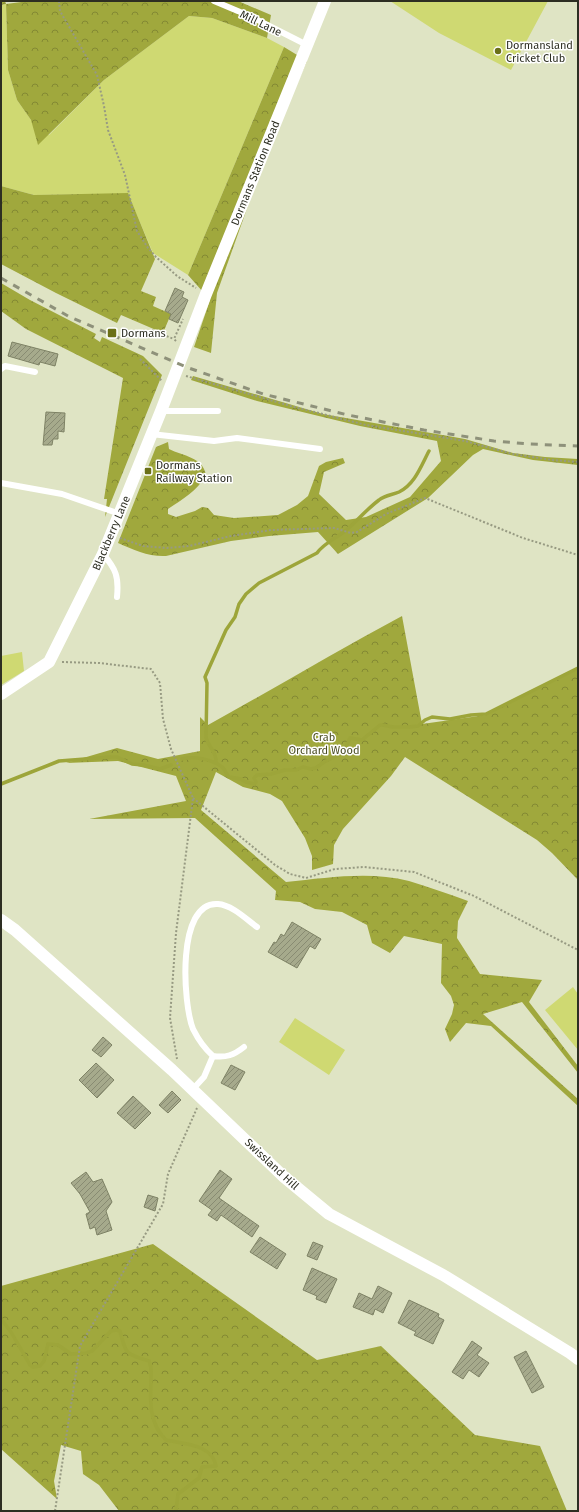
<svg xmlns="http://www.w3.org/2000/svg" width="579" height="1512" viewBox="0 0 579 1512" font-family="'Fira Sans',sans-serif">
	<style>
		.grass { fill: #cfd972 }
		.forest { fill: url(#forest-crowns) }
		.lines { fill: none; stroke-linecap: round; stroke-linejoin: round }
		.stream { stroke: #9da53a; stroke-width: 3.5 }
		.building { fill: url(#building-hatch); stroke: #7e8265 }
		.path { stroke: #979a82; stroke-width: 2; stroke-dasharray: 2 2; stroke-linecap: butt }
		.lane { stroke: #fff; stroke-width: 6 }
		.street { stroke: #fff; stroke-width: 12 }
		.rail { stroke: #8e917a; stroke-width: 3; stroke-dasharray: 7 7; stroke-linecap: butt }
		.poi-dot { fill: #6b7017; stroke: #fff; stroke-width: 1.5 }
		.labels { text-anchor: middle; stroke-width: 3; stroke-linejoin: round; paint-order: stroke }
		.street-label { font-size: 11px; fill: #2d2e22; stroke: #fff }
		.poi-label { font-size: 11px; fill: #2d2e22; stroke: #fff; text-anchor: start }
		.park-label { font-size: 11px; fill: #4a4d22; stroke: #fff }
	</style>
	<defs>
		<pattern id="forest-crowns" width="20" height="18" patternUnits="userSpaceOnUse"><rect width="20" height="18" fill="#a0a83d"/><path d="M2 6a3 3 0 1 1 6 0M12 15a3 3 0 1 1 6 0" fill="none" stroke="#838933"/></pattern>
		<pattern id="building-hatch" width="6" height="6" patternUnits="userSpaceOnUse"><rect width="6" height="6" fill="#a6aa8c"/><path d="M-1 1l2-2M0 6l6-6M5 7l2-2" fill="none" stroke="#888b72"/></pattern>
	</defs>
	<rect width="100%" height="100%" fill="#dfe4c4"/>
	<path class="grass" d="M390,1h158l-37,69 -72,-37z
		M6,4l2,66 9,30 14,20 18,15 55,-55 85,-64 23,2 55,20 17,9 -96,228 -35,-22 -25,-59 -94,1 -33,-9v-181z
		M22,652l2,19 -23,14v-29z
		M573,987l5,7v56l-33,-40z
		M295,1018l50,32 -16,25 -50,-33z"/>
	<path class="forest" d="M1,1h4l1,3 23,-3h209l33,14 -4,23 -55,-20 -23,-2 -85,64 -66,65 -7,-25 -14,-20 -9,-30 -2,-66 -5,1z
		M284,47l23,14 -42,97 -48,135 -6,60 -17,-6 16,-47 -22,-25z
		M1,186l33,9 94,-2 27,66 -14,32 15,6 -3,9 18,8 -8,19 -42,-18 -4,8 -61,-30 -55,-29z
		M1,283l29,17 66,34 -2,4 6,4 2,-5 41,19 19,19 -57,142 2,-18h-3l19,-121 -97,-49 -25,-18z
		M193,376l130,38 142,25 48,14 32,4 33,2v6l-45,-5 -50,-11 -10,6 -45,43 -90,56 -20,-22 -49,4 -38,5 -65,15c-17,1 -32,-6 -48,-13l38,-96 12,-5 1,7c14,7 34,8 37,26 -9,16 -23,24 -38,34v5l8,3 19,-6 7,-4 6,1 6,7 20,3 44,-3 19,-10 11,-9 11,-30 7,-4 17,-4 2,5 -21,9 -5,22 27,26 20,-3 44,-20 31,-36 -4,-20 -77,-15 -103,-25 -66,-21z
		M402,616l20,108 64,-9 92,-46v211l-26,-27 -15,-13 -132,-83 -14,19 -48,53 -9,16 -1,19 -21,6v-14l-7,-18 -23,-37 -12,-7 -27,-7 -27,-15 -15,38 85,72c41,-4 83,-11 123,-1 20,6 40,13 59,20l-10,20 -1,17 23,36 62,6 -13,22 49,64v7l-56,-71 -39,12 95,85v7l-87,-80 -25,-3 -16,19 -5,-13 7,-15 2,-9 -3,-9 -10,-13 1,-39 -38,-8 -14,17 -18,-10 -5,-18 -25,-13 -27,-3 -15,-7 -25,-2 1,-9 -81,-73 -106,1 97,-18 -10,-25 -58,-15 -52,2 51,-15 41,11 42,-8v-34l8,8c65,-36 129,-74 194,-109z
		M153,1244l164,116 64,-14 94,89 65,11 27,65h-448l-20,-26 -16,-11 -2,-23 -20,-6 -7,36 3,18 -56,-50v-163z"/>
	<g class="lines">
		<path class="stream" d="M182,759c12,-3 30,0 40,8 3,2 4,7 7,10l12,2 5,3 8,2 2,-2 -2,-4 3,-3 14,-1 14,-4h11l7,-3 8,2 5,-1 8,-6 19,-9 7,-15 12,2 18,-15h3l10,2h16l9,-1 7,-6 7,-3 18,2 21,-4 15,-1 92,-46
			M216,762c1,-10 -8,-15 -10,-25l1,-54 -2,-6 21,-47 9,-13 4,-13 7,-10 13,-11 58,-30c6,-9 19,-15 28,-22 12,-10 22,-22 34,-31 6,-5 13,-5 20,-8 16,-8 22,-26 30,-41
			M1,784l58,-23 52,-4h6l15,7 11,1 17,4 11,-4
			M1,1319l10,13 19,33 3,2 7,-1 4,-5 4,-17 10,1 13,9 15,-1 6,-2 19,-20 5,-1 4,1c6,24 6,23 29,30 3,6 2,12 2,19 -1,21 -2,44 15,60 18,4 46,4 50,26l-14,1 -3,11 -21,16 -2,17"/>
	</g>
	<path class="building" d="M175,288l9,4 -2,5 6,3 -10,23 -9,-4 2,-5 -6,-3z
		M12,342l46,12 -3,12 -15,-4 -1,3 -31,-9z
		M46,412l19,1 -1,19 -6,-1v8h-5l-1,6h-9z
		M292,922l29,17 -6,10 -5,-3 -13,22 -29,-16 6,-10 2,1 5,-9 3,2z
		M103,1037l9,8 -11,12 -9,-7z
		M96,1063l18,17 -17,18 -18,-18z
		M231,1065l14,7 -10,18 -14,-7z
		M172,1091l9,9 -13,13 -9,-8z
		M133,1096l18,17 -16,16 -18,-16z
		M220,1170l12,9 -13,19 40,28 -7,11 -31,-22 -4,6 -9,-6 4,-5 -13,-9z
		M86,1172l7,10 9,-3 10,23 -6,9 6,19 -15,5 -2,-8 -5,2 -4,-15 4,-2 -10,-18 -9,-11z
		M148,1195l10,3 -3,13 -11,-4z
		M260,1237l26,17 -9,15 -27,-17z
		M313,1242l10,4 -6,14 -10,-4z
		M312,1268l25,11 -11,24 -10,-4 1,-3 -14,-6z
		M378,1286l14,7 -9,20 -8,-4 -2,6 -20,-8 6,-14 13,6z
		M409,1300l30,14 -1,3 6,3 -11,24 -19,-9 2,-3 -18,-9z
		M472,1341l10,7 -5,7 12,8 -10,14 -10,-7 -6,9 -11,-7z
		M526,1351l18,36 -12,6 -18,-36z"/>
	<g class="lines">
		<path class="path" d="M59,1l1,10 37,64 7,31 4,24 17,45 12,56 11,17 8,9 21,19 19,12
			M150,333l1,-3 23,9
			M176,341l-2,-2 9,-20
			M140,359l22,22
			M186,376l105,30 75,19 99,16 48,13 39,6 26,2
			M120,538l23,8 24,2 22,-2 42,-10 40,-6 63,-2 17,5 6,-1 29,-18 39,-16 98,40 55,17
			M62,662l37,1 52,6 9,14 3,36 8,30 22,49 -17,135 -6,85 7,41
			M193,798l82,67 15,9 16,4 29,-9 29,-2 50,5 60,24 104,54
			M55,1511l25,-165 83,-142 5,-30 29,-66"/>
		<path class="lane" d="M214,1l38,16 55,28
			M1,369l4,-3 30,6
			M161,411h57
			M151,434l63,7 23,-3 83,11
			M1,483l61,11 58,20
			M103,554c13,15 16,23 14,43
			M213,1056c13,2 21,-1 31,-9
			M193,1089l11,-12 9,-21c-8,-7 -15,-17 -20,-27 -10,-25 -17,-128 25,-125 14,1 28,15 39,23"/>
		<path class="street" d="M1,694l48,-32 54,-108 58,-143 45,-117 119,-293
			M1,920l14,10 157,140 111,106 46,38 114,61 127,78 8,6"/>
		<path class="rail" d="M1,278l67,38 118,51 77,27 85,21 76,15 70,11 35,3 49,2"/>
	</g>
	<g class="poi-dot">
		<circle cx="498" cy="51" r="4"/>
		<rect x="107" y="328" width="10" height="10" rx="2"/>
		<rect x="144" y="467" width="8" height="8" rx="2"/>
	</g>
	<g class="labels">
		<g class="street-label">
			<text transform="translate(261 23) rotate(26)" y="4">Mill Lane</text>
			<text transform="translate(255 173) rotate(-68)" y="4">Dormans Station Road</text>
			<text transform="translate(111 533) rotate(-67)" y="4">Blackberry Lane</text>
			<text transform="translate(272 1164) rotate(43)" y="4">Swissland Hill</text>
		</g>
		<g class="poi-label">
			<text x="506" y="49">Dormansland<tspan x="506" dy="13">Cricket Club</tspan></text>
			<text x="121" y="337">Dormans</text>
			<text x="156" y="469">Dormans<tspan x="156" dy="13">Railway Station</tspan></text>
		</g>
		<g class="park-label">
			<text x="324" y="741">Crab<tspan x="324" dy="13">Orchard Wood</tspan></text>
		</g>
	</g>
	<rect width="579" height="1512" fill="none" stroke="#2d2e22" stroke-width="4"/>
</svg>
